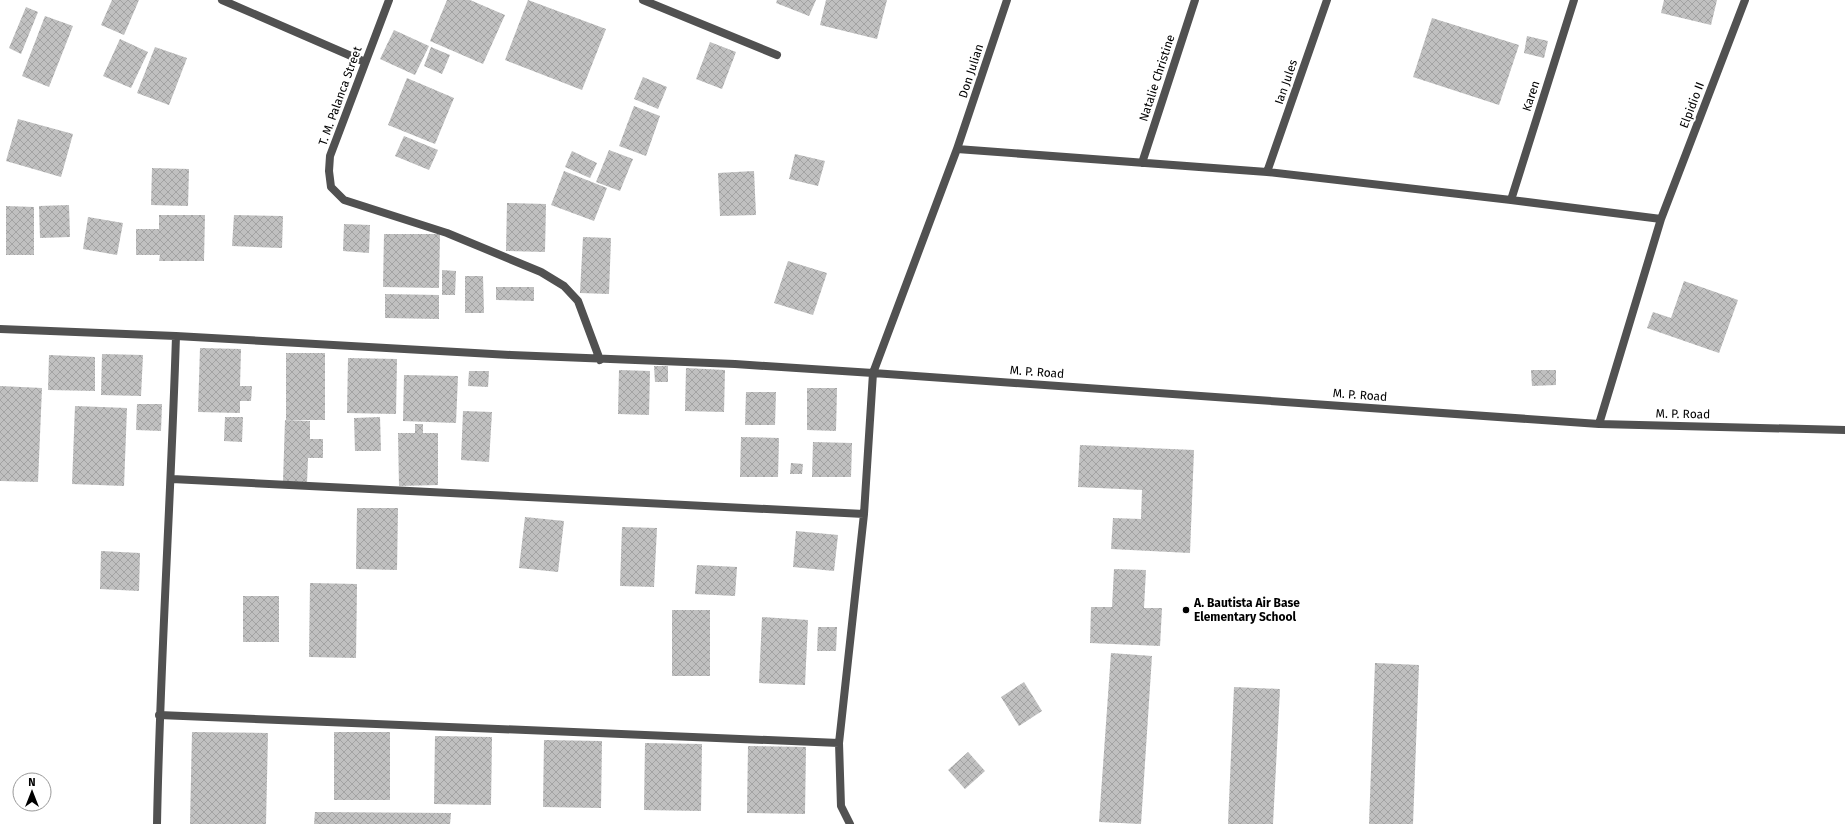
<svg xmlns="http://www.w3.org/2000/svg" width="1845" height="824" viewBox="0 0 1845 824" font-family="'Fira Sans',sans-serif">
	<style>
		.building { fill: url(#building-cross-hatch) }
		.lines { fill: none; stroke-linecap: round; stroke-linejoin: round }
		.minor { stroke: #515151; stroke-width: 8 }
		.poi-dot { fill: #000; stroke: #fff; stroke-width: 1.5 }
		.labels { text-anchor: middle; stroke-width: 4; stroke-linejoin: round; paint-order: stroke }
		.street-label { font-size: 12px; fill: #000; stroke: #fff }
		.poi-label { font-size: 12px; font-weight: bold; fill: #000; stroke: #fff; text-anchor: start }
	</style>
	<defs>
		<pattern id="building-cross-hatch" width="8" height="8" patternUnits="userSpaceOnUse"><rect width="8" height="8" fill="#c0c0c0"/><path d="M0 0l8 8M0 8l8-8" fill="none" stroke="#a3a3a3"/></pattern>
	</defs>
	<rect width="100%" height="100%" fill="#fff"/>
	<path class="building" d="M112,0h27l-15,35 -23,-10z
		M447,0h23l35,15 -22,49 -53,-23z
		M528,0l78,29 -24,61 -77,-30z
		M777,0h39l-7,16 -33,-13z
		M826,0h61l-10,39 -57,-14z
		M1664,0h53l-6,25 -50,-12z
		M26,7l12,5 -17,42 -12,-6z
		M45,16l28,10 -24,61 -27,-11z
		M1432,18l87,27 -20,60 -86,-28z
		M394,30l35,16 -14,29 -35,-16z
		M1527,36l21,5 -4,17 -20,-5z
		M120,39l28,13 -17,36 -28,-12z
		M710,42l26,10 -14,37 -26,-10z
		M155,47l32,11 -18,47 -32,-12z
		M431,47l19,8 -8,19 -18,-8z
		M643,77l24,10 -9,22 -24,-10z
		M407,78l47,20 -19,46 -47,-19z
		M634,106l26,10 -14,40 -27,-10z
		M18,119l55,15 -12,43 -55,-16z
		M404,136l34,14 -9,20 -34,-14z
		M609,150l24,9 -13,32 -24,-9z
		M572,151l25,12 -7,15 -25,-11z
		M795,154l30,7 -7,25 -29,-7z
		M152,168l37,1 -1,37 -37,-1z
		M564,171l43,17 -13,33 -43,-16z
		M754,171l2,44 -36,1 -2,-43z
		M507,203l39,1 -1,48 -39,-1z
		M69,205l1,32 -30,1 -1,-32z
		M6,206l28,1v48h-28z
		M159,215h46l-1,46h-45l1,-6h-24v-26h23z
		M234,215l49,1 -1,32 -50,-2z
		M88,217l35,6 -6,32 -34,-6z
		M344,224l26,1 -1,28 -26,-2z
		M384,234h56l-1,54 -56,-1z
		M583,237l28,1 -2,56 -29,-1z
		M788,261l39,12 -14,42 -39,-12z
		M442,270l14,1 -1,24h-13z
		M465,276h18l1,37h-19z
		M1684,281l54,19 -19,53 -72,-25 6,-16 18,6z
		M496,287h38v14l-38,-1z
		M385,294l54,1v24l-54,-1z
		M200,348l41,1 -1,37h12l-1,15h-11v12l-42,-1z
		M286,353h39v67h-39z
		M102,354l41,1 -2,41 -40,-1z
		M49,355l46,2v34l-47,-1z
		M348,358l49,1 -1,55 -49,-1z
		M654,366h14v16h-13z
		M686,368l39,2 -1,42 -39,-1z
		M619,370l31,1 -1,44 -31,-1z
		M1531,370h25v15l-24,1z
		M469,371h20l-1,16 -20,-1z
		M404,375l54,1 -2,47 -53,-2z
		M0,386l42,2 -4,94 -38,-1z
		M807,388h30l-1,43 -29,-1z
		M746,392h30l-1,33h-30z
		M137,404h25l-1,27 -25,-1z
		M75,406l52,2 -3,78 -52,-2z
		M463,411l29,1 -3,50 -28,-2z
		M225,417h18l-1,25 -18,-1z
		M380,417l1,34h-26l-1,-33z
		M285,420l25,1v18h13v19h-15l-1,25 -24,-1z
		M415,424h8v9h15v52l-39,1 -1,-53h17z
		M741,437l38,1 -1,39h-38z
		M813,442l39,1 -1,34h-39z
		M1080,445l114,5 -4,103 -79,-4 2,-31 28,1 1,-29 -64,-3z
		M791,463l12,1 -1,10h-12z
		M357,508h41l-1,62 -41,-1z
		M525,517l39,4 -6,51 -39,-4z
		M622,527l35,1 -3,59 -34,-1z
		M796,531l42,4 -4,36 -41,-4z
		M101,551l39,2 -1,38 -39,-2z
		M697,565l40,2 -2,29 -40,-2z
		M1114,569l32,1 -2,38h18l-2,38 -70,-3 1,-36h21z
		M310,583l47,1 -1,74 -47,-1z
		M243,596h36v46h-36z
		M672,610h38v66h-38z
		M762,617l46,3 -3,65 -46,-2z
		M818,627h19l-1,24h-19z
		M1111,653l41,3 -11,168 -42,-2z
		M1375,663l44,2 -6,159h-44z
		M1024,682l18,29 -23,15 -18,-29z
		M1234,687l46,2 -7,135h-45z
		M192,732l76,1 -2,91h-76z
		M334,732h56v68h-56z
		M435,736l57,1 -1,68 -57,-1z
		M544,740l58,1 -1,67 -58,-1z
		M645,743l57,1 -1,67 -57,-1z
		M748,746l58,1 -1,67 -58,-1z
		M968,752l17,19 -20,18 -17,-19z
		M315,812l136,1 -1,11h-136z"/>
	<g class="lines">
		<path class="minor" d="M222,0l143,62
			M389,0l-59,156 -1,15 2,16 13,13 103,33 94,39 23,14 14,15 22,59
			M643,0l134,55
			M1007,0l-50,149 -84,224 726,51 246,6
			M957,149l310,23 244,28 150,19
			M1142,163l53,-163
			M1267,172l60,-172
			M1511,200l63,-200
			M0,329l176,7 335,19 224,9 138,9 -9,141 -25,229 2,63 9,18
			M1599,424l62,-205 84,-219
			M172,479l692,35
			M159,715l680,28
			M157,824c3,-163 14,-325 19,-488"/>
	</g>
	<circle class="poi-dot" cx="1186" cy="610" r="4"/>
	<g class="labels">
		<g class="street-label">
			<text transform="translate(971 71) rotate(-72)" y="4">Don Julian</text>
			<text transform="translate(1157 78) rotate(-72)" y="4">Natalie Christine</text>
			<text transform="translate(1286 82) rotate(-71)" y="4">Ian Jules</text>
			<text transform="translate(340 96) rotate(-70)" y="4">T. M. Palanca Street</text>
			<text transform="translate(1531 96) rotate(-72)" y="4">Karen</text>
			<text transform="translate(1692 105) rotate(-69)" y="4">Elpidio II</text>
			<text transform="translate(1037 372) rotate(4)" y="4">M. P. Road</text>
			<text transform="translate(1360 395) rotate(4)" y="4">M. P. Road</text>
			<text transform="translate(1683 414) rotate(1)" y="4">M. P. Road</text>
		</g>
		<g class="poi-label">
			<text x="1194" y="607">A. Bautista Air Base<tspan x="1194" dy="14">Elementary School</tspan></text>
		</g>
	</g>
	<g transform="translate(32 792)"><circle r="19" fill="#ffffff" stroke="#999999"/>
	<path d="M0-3L7 15L0 10L-7 15Z" fill="#000000"/>
	<text y="-6" font-size="11" font-weight="bold" text-anchor="middle" fill="#000000">N</text>
	</g>
</svg>
